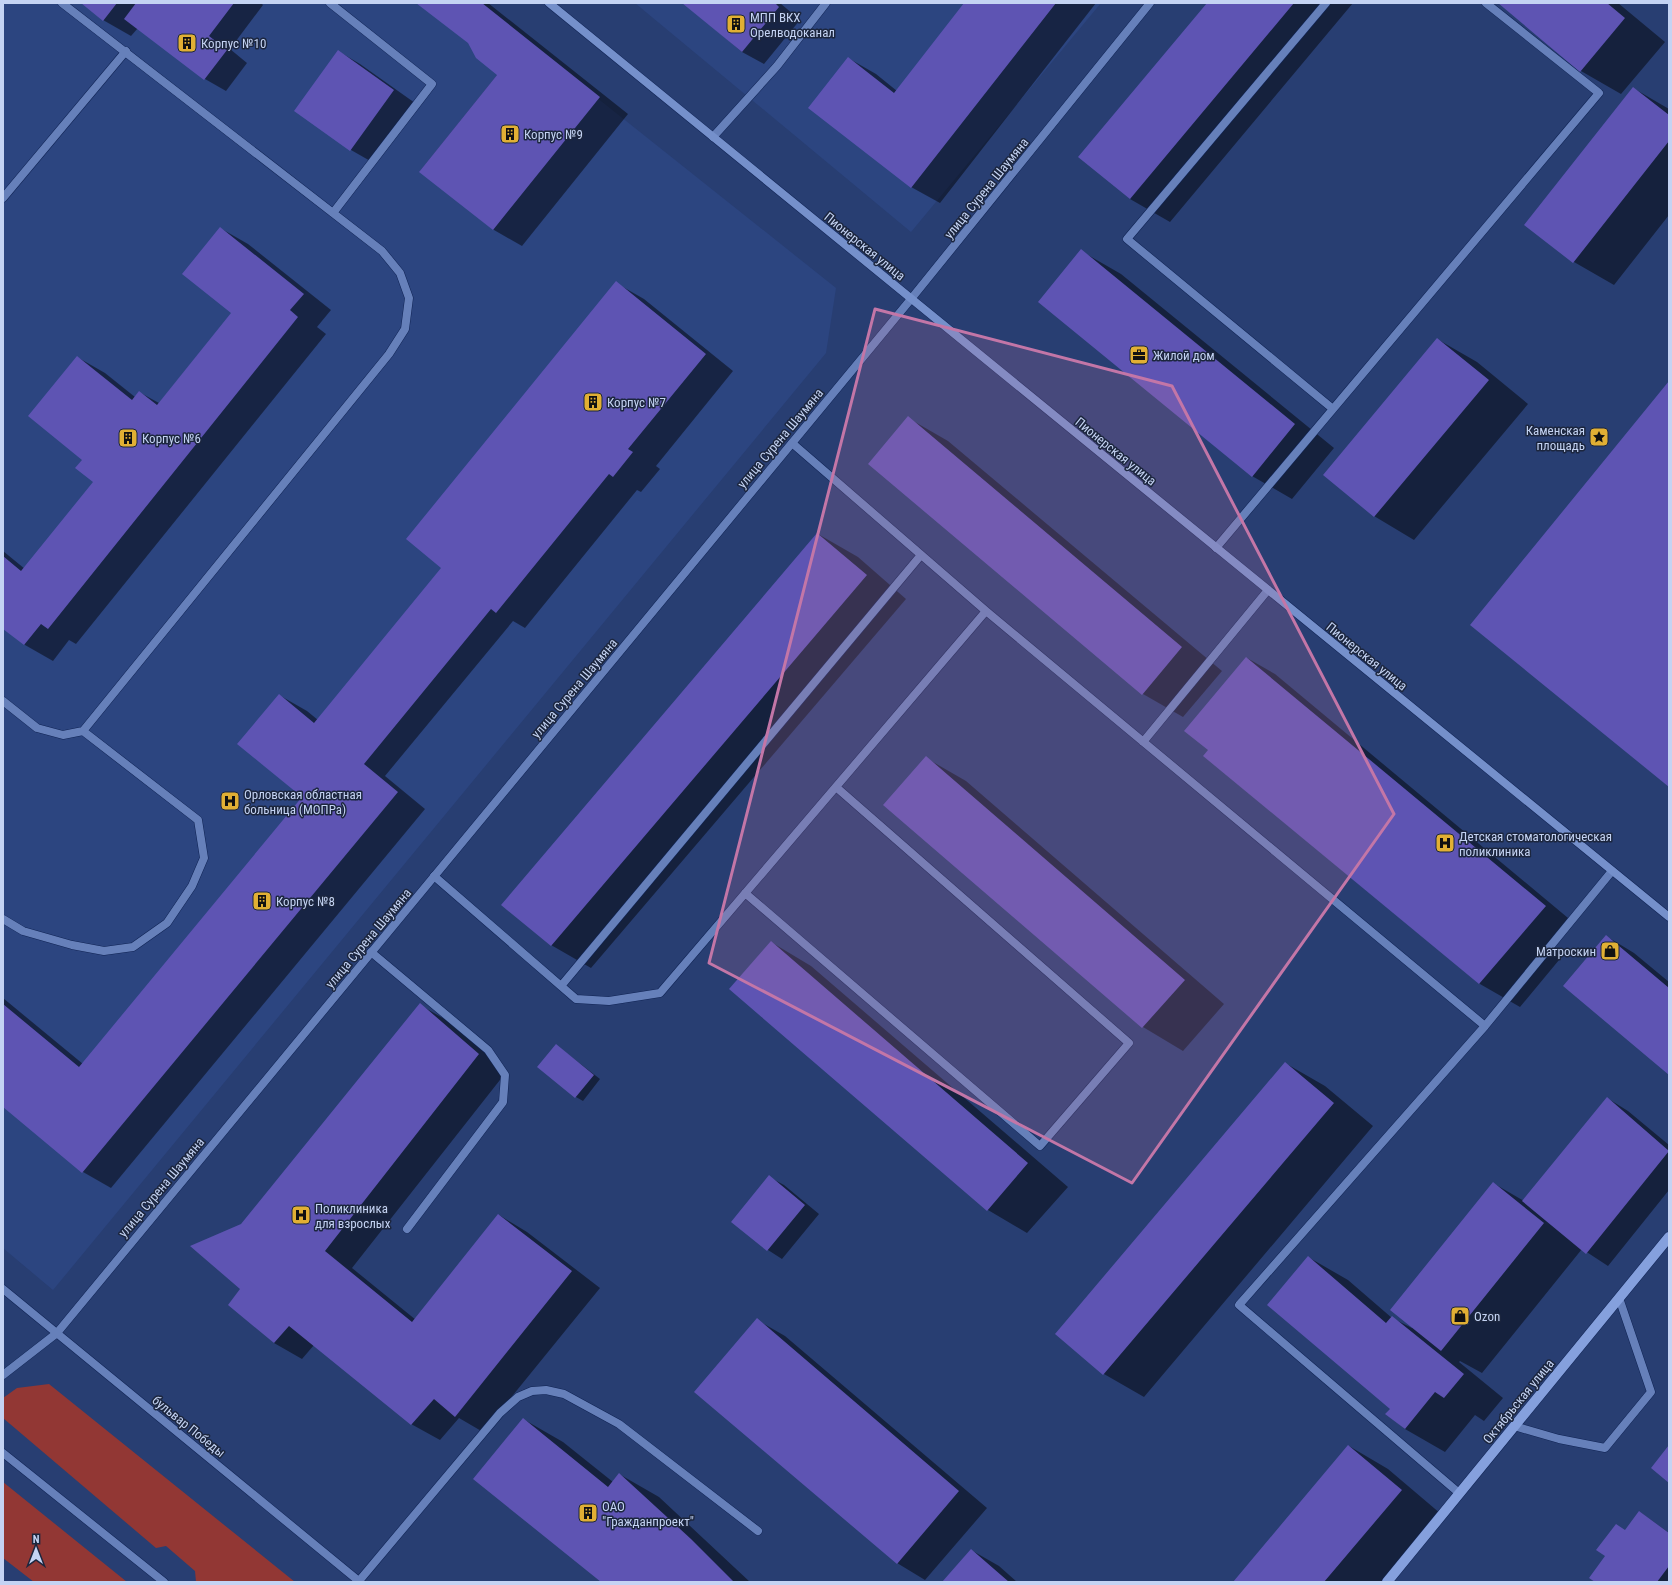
<svg xmlns="http://www.w3.org/2000/svg" width="1672" height="1585" viewBox="0 0 1672 1585" font-family="'Roboto Condensed',sans-serif">
	<style>
		.built { fill: #2c4580 }
		.green { fill: #923734 }
		.shadow { fill: #0007 }
		.building { fill: #5e54b3 }
		.lines { fill: none; stroke-linecap: round; stroke-linejoin: round }
		.service-casing { stroke: #102354; stroke-width: 9 }
		.pedestrian-casing { stroke: #102354; stroke-width: 9 }
		.minor-casing { stroke: #102354; stroke-width: 9 }
		.secondary-casing { stroke: #102354; stroke-width: 9 }
		.primary-casing { stroke: #102354; stroke-width: 11 }
		.service { stroke: #6680ba; stroke-width: 8 }
		.pedestrian { stroke: #6680ba; stroke-width: 8 }
		.minor { stroke: #6680ba; stroke-width: 8 }
		.secondary { stroke: #7590cb; stroke-width: 8 }
		.primary { stroke: #85a0dd; stroke-width: 10 }
		.marked { fill: #c376a7; fill-opacity: 0.2; stroke: #c376a7; stroke-width: 3; stroke-linejoin: round }
		.labels { text-anchor: middle; stroke-width: 3; stroke-linejoin: round; paint-order: stroke }
		.poi-label { font-size: 13px; fill: #c4d3f3; stroke: #1c263e; text-anchor: start }
		.street-label { font-size: 13px; fill: #c4d3f3; stroke: #1c263e }
	</style>
	<rect width="100%" height="100%" fill="#283e72"/>
	<path class="built" d="M3,3h475l358,285 -10,65 -773,937 -50,-42z
		M635,3h466l-190,229z"/>
	<path class="green" d="M49,1384l246,198h-99l-1,-11 -29,-25 -10,2 -153,-130v-20l14,-10z
		M3,1482l124,100h-93l-31,-24z"/>
	<path class="shadow" d="M83,3h178l2,2 -33,44 17,14 -21,28 -21,-12 -67,-51 -7,8 -28,-16z
		M418,3h70l140,111 -106,132 -28,-16 -74,-59 78,-97 -29,-31z
		M684,3h96l20,17 -36,44 -22,-12z
		M966,3h130l-156,200 -29,-16 -63,-129 28,16 21,17z
		M1208,3h145l-183,219 -40,-23z
		M1499,3h119l47,39 -44,52 -40,-23z
		M338,51l22,13 55,39 -43,59 -21,-12z
		M1633,88l36,21v106l-55,70 -40,-23 -48,-37z
		M220,228l28,16 83,66 -14,17 9,7 -250,310 -7,-4 -16,21 -28,-16 -22,-18v-76l22,18 69,-87 -10,-23 -7,-102 28,16 30,24 4,-5 20,11 73,-90z
		M1081,251l40,23 213,174 -42,51 -40,-23z
		M616,283l28,16 89,72 -77,95 4,3 -19,23 -4,-2 -112,138 -12,-7 -128,155 40,33 -314,379 -28,-16 -80,-66v-108l80,66 221,-267 -25,-102 28,16 11,9 124,-152z
		M1437,339l40,23 51,42 -114,136 -40,-24z
		M908,418l40,23 274,230 -39,46 -40,-23z
		M818,534l40,23 48,42 -315,369 -40,-23z
		M1247,658l28,16 299,249 -21,23 11,8 -44,53 -40,-23 -276,-228 5,-6z
		M926,758l40,23 258,223 -41,47 -40,-24 -258,-222z
		M1606,936l28,17 35,29v92z
		M771,942l40,24 257,221 -41,46 -39,-23z
		M420,1005l28,16 59,50 -155,197 64,52 83,-105 28,17 73,56 -117,144 -24,-14 -19,22 -29,-16 -97,-79 -12,14 -28,-16 -33,-54 1,-64z
		M556,1045l44,34 -17,22 -7,-4z
		M1285,1063l40,23 48,40 -229,271 -40,-23 -48,-40z
		M1607,1098l21,13 41,34v45l-61,76 -26,-17 -100,124 -22,-12 -1,1 44,36 -19,23 -9,-6 -30,37 -40,-23 -18,-15 4,-5 -83,-152 40,23 44,38 20,10 81,-145 31,18z
		M769,1177l15,8 35,29 -37,45 -14,-9 -36,-28z
		M757,1320l28,16 202,172 -62,72 -28,-17z
		M523,1419l40,23 50,40 6,-8 40,23 91,85h-147z
		M1349,1446l39,23 53,45 -58,68h-149z
		M1640,1512l29,21v46l-2,3h-70l29,-51z
		M971,1550l28,16 18,16h-74z"/>
	<path class="building" d="M81,3h36l-14,18z
		M136,3h98l-25,33 18,14 -23,30 -80,-61z
		M416,3h66l118,94 -107,133 -74,-58 78,-97 -21,-17 -8,-15z
		M682,3h93l4,4 -37,45z
		M964,3h92l-145,185 -103,-80 40,-51 46,36z
		M1207,3h87l-164,196 -52,-42z
		M1498,3h109l18,15 -45,54z
		M338,50l56,40 -44,61 -56,-40z
		M1633,87l36,28v26l-96,122 -49,-38z
		M220,227l84,67 -14,16 8,7 -250,312 -7,-5 -17,21 -21,-16v-73l18,15 72,-89 -18,-14 7,-8 -54,-44 49,-60 55,44 7,-9 18,14 74,-92 -49,-39z
		M1081,249l214,175 -43,53 -214,-175z
		M616,281l90,73 -78,95 5,3 -20,25 -4,-3 -113,139 -5,-4 -127,155 34,28 -316,381 -79,-66v-103l76,63 223,-270 -65,-53 42,-50 35,29 127,-155 -35,-29z
		M1437,338l52,42 -115,137 -51,-42z
		M1669,381v406l-199,-162z
		M908,416l274,231 -40,48 -274,-231z
		M817,533l50,42 -316,371 -50,-41z
		M1246,657l300,249 -67,78 -276,-228 5,-6 -24,-19z
		M926,756l259,224 -43,48 -259,-223z
		M1606,935l63,53v87l-106,-89z
		M771,941l257,222 -41,48 -258,-222z
		M420,1003l59,51 -154,197 87,71 86,-108 74,57 -117,146 -21,-18 -23,26 -122,-99 -15,17 -46,-38 12,-16 -50,-43 51,-22z
		M556,1044l38,31 -19,23 -38,-31z
		M1285,1062l49,41 -231,272 -48,-41z
		M1607,1097l62,54 -83,103 -64,-53z
		M769,1175l36,30 -38,46 -36,-29z
		M1493,1182l51,41 -103,128 -51,-41z
		M1308,1256l78,67 6,-7 72,58 -20,24 -9,-6 -30,37 -20,-15 5,-5 -123,-104z
		M757,1318l202,173 -62,73 -203,-172z
		M523,1418l85,69 11,-14 72,66 43,43h-133l-128,-103z
		M1348,1445l54,45 -78,92h-91z
		M1669,1445v38l-18,-15z
		M1639,1511l30,22v33l-12,16h-62l-6,-4 16,-22 -9,-6 20,-26 9,6z
		M971,1549l38,33h-67z"/>
	<g class="lines">
		<defs>
			<path id="service" d="M330,3l102,81 -99,129
				M1326,3l-199,236 206,170
				M713,137l64,-71 49,-63
				M3,198l123,-147
				M1216,548l383,-455 -113,-90
				M986,611l499,415
				M3,701l34,27 26,7 20,-4 306,-377 16,-25 4,-31 -9,-25 -18,-22 -320,-248
				M1143,742l125,-152
				M434,876l142,123 33,2 51,-8 326,-382 -194,-168
				M745,893l295,253 89,-103 -293,-256
				M3,919l20,12 49,14 32,6 29,-4 34,-24 25,-37 12,-28 -6,-38 -115,-89
				M371,952l117,98 17,25 -2,27 -96,127
				M561,986l360,-431
				M1514,1426l45,13 46,9 46,-56 -32,-94
				M1459,1493l-220,-188 246,-279 127,-155
				M359,1581l141,-168 18,-16 14,-6 14,-1 18,4 55,30 139,107"/>
			<path id="pedestrian" d="M3,1453l161,129"/>
			<path id="minor" d="M3,1289l357,293
				M3,1375l54,-42 854,-1034 239,-296"/>
			<path id="secondary" d="M549,3l1120,914"/>
			<path id="primary" d="M1387,1582l282,-345"/>
		</defs>
		<use href="#service" class="service-casing"/>
		<use href="#pedestrian" class="pedestrian-casing"/>
		<use href="#minor" class="minor-casing"/>
		<use href="#secondary" class="secondary-casing"/>
		<use href="#primary" class="primary-casing"/>
		<use href="#service" class="service"/>
		<use href="#pedestrian" class="pedestrian"/>
		<use href="#minor" class="minor"/>
		<use href="#secondary" class="secondary"/>
		<use href="#primary" class="primary"/>
	</g>
	<path class="marked" d="M875,309l297,77 222,428 -262,369 -423,-220z"/>
	<defs>
		<symbol id="building-square" viewBox="-11 -11 22 22"><rect x="-9" y="-9" width="18" height="18" rx="4" fill="#e1af34" stroke="#1c263e"/><path d="M-4-6H4V6H1V3H-1V6H-4ZM-2.5-4.3h1.7v1.8h-1.7ZM.8-4.3h1.7v1.8H.8ZM-2.5-1h1.7V.8h-1.7ZM.8-1h1.7V.8H.8Z" fill="#111"/></symbol>
		<symbol id="office-square" viewBox="-11 -11 22 22"><rect x="-9" y="-9" width="18" height="18" rx="4" fill="#e1af34" stroke="#1c263e"/><path d="M-6-3h4V-5.5h4V-3h4V5H-6ZM-1-4.5V-3h2v-1.5ZM-6 0V1H6V0Z" fill="#111"/></symbol>
		<symbol id="sight-square" viewBox="-11 -11 22 22"><rect x="-9" y="-9" width="18" height="18" rx="4" fill="#e1af34" stroke="#1c263e"/><path d="M0-6L1.8-2.2L6-1.7L2.9 1.2L3.7 5.4L0 3.3L-3.7 5.4L-2.9 1.2L-6-1.7L-1.8-2.2Z" fill="#111"/></symbol>
		<symbol id="hospital-square" viewBox="-11 -11 22 22"><rect x="-9" y="-9" width="18" height="18" rx="4" fill="#e1af34" stroke="#1c263e"/><path d="M-5-5h3v3.5h4V-5h3V5h-3V1.5h-4V5h-3Z" fill="#111"/></symbol>
		<symbol id="shop-square" viewBox="-11 -11 22 22"><rect x="-9" y="-9" width="18" height="18" rx="4" fill="#e1af34" stroke="#1c263e"/><path d="M-5-2.5h2.3a2.7 3.5 0 0 1 5.4 0H5L5.5 6h-11ZM-1.5-2.5h3a1.5 2.3 0 0 0-3 0Z" fill="#111"/></symbol>
	</defs>
	<g fill-rule="evenodd">
		<use href="#building-square" x="725" y="13" width="22" height="22"/>
		<use href="#building-square" x="176" y="32" width="22" height="22"/>
		<use href="#building-square" x="499" y="123" width="22" height="22"/>
		<use href="#office-square" x="1128" y="344" width="22" height="22"/>
		<use href="#building-square" x="582" y="391" width="22" height="22"/>
		<use href="#sight-square" x="1588" y="426" width="22" height="22"/>
		<use href="#building-square" x="117" y="427" width="22" height="22"/>
		<use href="#hospital-square" x="219" y="790" width="22" height="22"/>
		<use href="#hospital-square" x="1434" y="832" width="22" height="22"/>
		<use href="#building-square" x="251" y="890" width="22" height="22"/>
		<use href="#shop-square" x="1599" y="940" width="22" height="22"/>
		<use href="#hospital-square" x="290" y="1204" width="22" height="22"/>
		<use href="#shop-square" x="1449" y="1305" width="22" height="22"/>
		<use href="#building-square" x="577" y="1502" width="22" height="22"/>
	</g>
	<g class="labels">
		<g class="poi-label">
			<text x="750" y="22">МПП ВКХ<tspan x="750" dy="15">Орелводоканал</tspan></text>
			<text x="201" y="48">Корпус №10</text>
			<text x="524" y="139">Корпус №9</text>
			<text x="1153" y="360">Жилой дом</text>
			<text x="607" y="407">Корпус №7</text>
			<text x="1585" y="435" text-anchor="end">Каменская<tspan x="1585" dy="15">площадь</tspan></text>
			<text x="142" y="443">Корпус №6</text>
			<text x="244" y="799">Орловская областная<tspan x="244" dy="15">больница (МОПРа)</tspan></text>
			<text x="1459" y="841">Детская стоматологическая<tspan x="1459" dy="15">поликлиника</tspan></text>
			<text x="276" y="906">Корпус №8</text>
			<text x="1596" y="956" text-anchor="end">Матроскин</text>
			<text x="315" y="1213">Поликлиника<tspan x="315" dy="15">для взрослых</tspan></text>
			<text x="1474" y="1321">Ozon</text>
			<text x="602" y="1511">ОАО<tspan x="602" dy="15">"Гражданпроект"</tspan></text>
		</g>
		<g class="street-label">
			<text transform="translate(986 188) rotate(-51)" y="5">улица Сурена Шаумяна</text>
			<text transform="translate(865 246) rotate(39)" y="5">Пионерская улица</text>
			<text transform="translate(780 438) rotate(-50)" y="5">улица Сурена Шаумяна</text>
			<text transform="translate(1116 451) rotate(39)" y="5">Пионерская улица</text>
			<text transform="translate(1367 656) rotate(39)" y="5">Пионерская улица</text>
			<text transform="translate(574 688) rotate(-50)" y="5">улица Сурена Шаумяна</text>
			<text transform="translate(368 938) rotate(-50)" y="5">улица Сурена Шаумяна</text>
			<text transform="translate(161 1187) rotate(-50)" y="5">улица Сурена Шаумяна</text>
			<text transform="translate(1518 1401) rotate(-51)" y="5">Октябрьская улица</text>
			<text transform="translate(189 1426) rotate(39)" y="5">бульвар Победы</text>
		</g>
	</g>
	<rect width="1672" height="1585" fill="none" stroke="#c4d3f3" stroke-width="8"/>
	<g transform="translate(36 1549)" stroke="#1c263e" stroke-width="3" paint-order="stroke">
	<path d="M0-3L7 15L0 10L-7 15Z" fill="#c4d3f3"/>
	<text y="-6" font-size="11" font-weight="bold" text-anchor="middle" fill="#c4d3f3">N</text>
	</g>
</svg>
